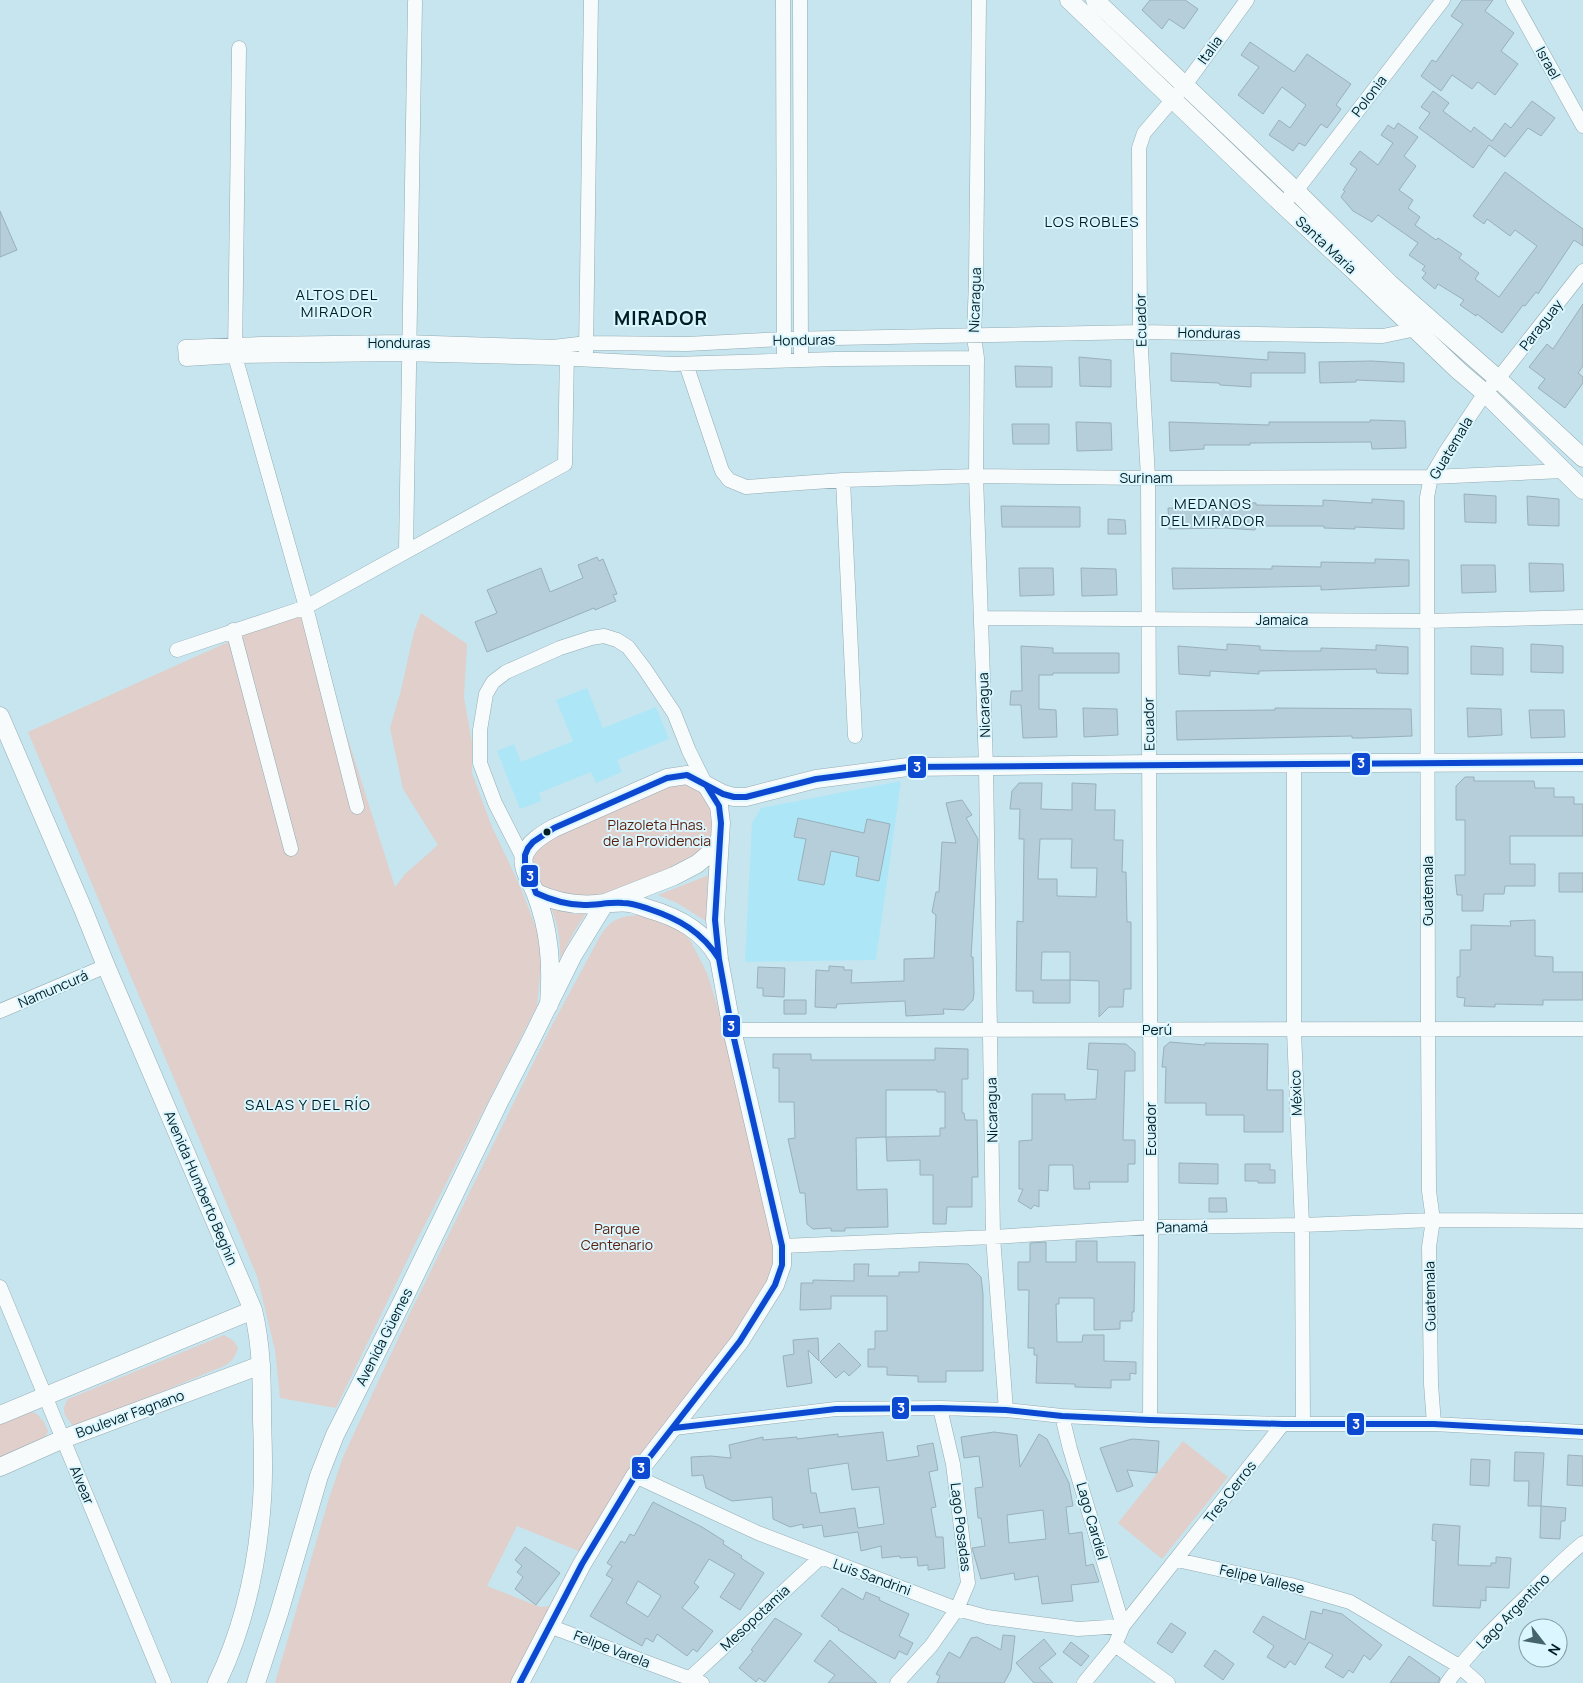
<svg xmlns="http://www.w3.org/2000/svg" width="1583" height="1683" viewBox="0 0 1583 1683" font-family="Manrope,sans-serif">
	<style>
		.built { fill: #ade7f7 }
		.green { fill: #e0cfca }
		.building { fill: #b5ced9; stroke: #99b0ba; fill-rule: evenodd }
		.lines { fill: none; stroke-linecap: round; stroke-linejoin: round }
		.minor-casing { stroke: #92acb4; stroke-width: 15 }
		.tertiary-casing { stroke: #92acb4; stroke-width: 19 }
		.minor { stroke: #f7fbfc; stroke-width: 14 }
		.tertiary { stroke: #f7fbfc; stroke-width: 18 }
		.bus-1-casing { stroke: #dbf6fe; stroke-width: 10 }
		.bus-1 { stroke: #0d49d0; stroke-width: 6 }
		.bus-dot { fill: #011e25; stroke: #dbf6fe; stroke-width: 2 }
		.labels { text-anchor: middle; stroke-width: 4; stroke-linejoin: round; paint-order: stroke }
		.street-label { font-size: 14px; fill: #011e25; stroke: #dbf6fe }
		.park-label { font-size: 14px; fill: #5c1e0a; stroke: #dbf6fe }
		.neighbourhood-label { font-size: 15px; letter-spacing: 1px; fill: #011e25; stroke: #dbf6fe }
		.district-label { font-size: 19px; font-weight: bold; letter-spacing: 1px; fill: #011e25; stroke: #dbf6fe }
		.line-badge { stroke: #dbf6fe; stroke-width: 2 }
		.badge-label { font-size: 14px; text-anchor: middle; font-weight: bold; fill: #fff }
	</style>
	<rect width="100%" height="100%" fill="#c7e5ee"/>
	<path class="built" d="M587,688l16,40 53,-21 13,32 -52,21 5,12 -26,11 -5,-11 -52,21 2,8 -21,8 -23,-58 17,-7 7,18 52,-21 -17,-41z
		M901,781l-25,179 -131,2 7,-139 9,-15z"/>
	<path class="green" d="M306,607l89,280 10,-13 33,-29 -35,-56 -13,-61 11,-38 13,-58 7,-19 46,31 -3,53 8,46v30l20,54 29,61 16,43 4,32 -4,43 -120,234 -81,168 -56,-10 -5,-48 -18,-74 -229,-544z
		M687,775l32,31 -9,47 -105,50 -69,-10 -8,-44z
		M709,875l-2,11 2,37 -32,-20 -19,-8z
		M551,908l24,6 11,-1 -12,19 -14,27c1,-18 -2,-34 -9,-51z
		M638,915l29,8 13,7 10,10 17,33 17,54 37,158 13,66 -1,14 -3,12 -35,55 -55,74 -99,146 -64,-26 -30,60 53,21 13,-1 -40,77h-238l54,-185 14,-41 68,-146 139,-282 48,-89c11,-19 18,-23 40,-25z
		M224,1335l10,6 4,7c-3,9 -6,14 -14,18l-145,60h-6c-8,-11 -13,-14 -5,-27z
		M25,1412l11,1 8,9 4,9c-5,17 -32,23 -48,30v-38z
		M1183,1441l45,36 -66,82 -44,-36z"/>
	<path class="building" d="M1150,0h35l13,9 -14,20 -15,-10 -7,10 -20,-19z
		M1462,0h31l-8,11 29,22 -13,18 17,13 -23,31 -17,-13 -6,7 -20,-14 -11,16 -20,-15 11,-16 4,2 27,-38 -12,-8z
		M1250,42l44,30 13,-18 44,30 -15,21 5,4 -14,19 -6,-4 -16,22 -6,-3 -6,8 -24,-16 10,-15 11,8 16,-23 -24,-18 -19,27 -25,-19 21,-28 -18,-12z
		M1433,91l16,12 -6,8 28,21 3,-5 18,14 13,-18 6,5 21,-27 23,17 -14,18 -13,-8 -23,29 -16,-12 -16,23 -54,-40 11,-15 -9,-6z
		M1398,123l20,14 -14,19 12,10 -17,24 14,10 -5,8 12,9 -5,8 21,15 2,-2 24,16 -3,4 20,15 -4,6 24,18 38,-51 -22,-16 -5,6 -23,-17 -3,5 -11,-8 32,-44 51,38 27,19v17l-9,-6 -36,54 -2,-2 -11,14 -2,-1 -21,28 -25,-19 -1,2 -16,-11 4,-5 -26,-16 -3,5 -13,-11 4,-5 -4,-3 3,-4 -16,-11 9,-12 -40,-28 -6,7 -19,-11 -12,-14 4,-6 -2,-1 14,-21 -7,-5 10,-13 18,14 15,-22 -12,-8 7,-10 6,4z
		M0,211l17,39 -17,7z
		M1583,304v62l-5,7 5,4v6l-18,25 -27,-20 7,-9 -16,-12 18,-23 6,5z
		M1268,352l37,1v20h-54v14l-31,-2 -1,-2 -48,-2v-28l97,7z
		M1079,357l32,3v27l-31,-1z
		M1372,361l32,2v19l-48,-2v2l-36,1 -1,-21z
		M1015,366l37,1v20h-36z
		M1370,420l35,1 1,27 -34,1 -1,-7 -121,1v2h-46v4l-34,2 -1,-29 100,3v-3h101z
		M1076,422l35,1 1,27 -35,1z
		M1012,424h37v20h-36z
		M1464,494l32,2v27l-31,-1z
		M1527,496l32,3v27l-31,-1z
		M1372,499l32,2v28l-49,-2v2l-31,-1v-2h-68l-1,4 -31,-2 -55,1 -1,-21 56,1 -1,-8 33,2v2l67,1v-6l49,3z
		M1001,506l79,1v20h-78z
		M1108,519l17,1 1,14h-18z
		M597,557l2,4 4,-2 14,35 -4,1 3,6 -21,9 -1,-2 -107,44 -12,-30 22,-9 -10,-23 54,-22 9,24 33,-14 -5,-13z
		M1375,559l34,1v26l-88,4v-4l-148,3 -1,-21 100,1v-3l49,1v-5l54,1z
		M1529,563l34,1 1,27 -34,1z
		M1461,565h34l1,27 -34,1z
		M1019,568h34l1,27 -34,1z
		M1081,568l35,1 1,26 -35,1z
		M1227,644l33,2v4l31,1h30v-3l55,2v-5l32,2v27l-31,-1 -1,-4 -117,2v3l-49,-3v5l-31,-2 -1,-28 49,4z
		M1531,644l32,2v27l-32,-1z
		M1021,646l32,2v5h66v20h-66v2h-14v34l17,1 1,27 -34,1 -2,-33h-11l1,-14h11z
		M1471,646l32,2v27l-32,-1z
		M1083,708l34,1 1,26 -34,2z
		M1275,708l136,1 1,27 -50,2h-10v-2l-175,4 -1,-29 99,-1z
		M1467,708l34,1 1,26 -34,2z
		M1529,710h35l1,27 -34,1z
		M1465,777h9v4h60l1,7h19v9h20v7h9v32h-73v28h25v22h-30l-1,8h-20l-1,17h-21v-16h-5l-2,-20h10v-55h-9v-34z
		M1019,783h23l-1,26 31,1v-27l24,1 -1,26h20l-1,30h9l-1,32h4l1,50h4v67h-7l-1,18h-14l-10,10v-36l-29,-1v-28h-28l-1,28h29v23h-37v-12h-17l1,-70 6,1 1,-83h-5l1,-30h-10l2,-18zM1040,839h32l-1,29h26l-1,29 -39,-1v-17h-19z
		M962,800l10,15 -6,3 12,21 -7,118h2l1,36 -1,7 -9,10 -21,-1 1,5 -38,2 -1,-15 -68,3 -1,4 -21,-1 1,-37 13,1v-5l15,1v3h8l-1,13 53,-2v-22l30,-1 2,-43 -4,-3 4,-20h3l3,-50 14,1 -10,-40z
		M798,818l66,15 3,-14 23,5 -11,57 -23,-5 3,-19 -28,-6 -7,34 -26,-5 8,-41 -12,-2z
		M1559,873h24v19h-24z
		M1535,920v36l18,1v15h30v28h-40v5l-48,-1v3l-31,-1 1,-8 -8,-1v-20h3v-27h11v-25l40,1 -1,-5z
		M758,967l27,1 -1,29 -21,-1v-8h-6z
		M784,1000h22v14h-22z
		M1170,1042l35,3v-2l63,1 -1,46h16v42h-39v-17h-38v-12h-41l1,-36h-4l2,-20z
		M1089,1043l37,1 9,8v19h-10l-2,69h12v24h-7v18h-39l1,7h-16l-1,-24h-24l-1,26 -9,-1v17l-5,-2 -3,4 -13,-8 5,-12h-4v-48l13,-1v-46h33v6l31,-1 2,-29 -11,-1z
		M935,1048l33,1v30h-6v34h2l1,7h12l1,57h-6v30h-25l-1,17h-13v-49h-13v-15l-33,1 -1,-24 -30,1 1,52 30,-1 1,38 -43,1v3h-14v-3l-18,1 -6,-5 -2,-31h-5l-12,-54 7,-1 -1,-36h-15v-34h-6v-14h38v6h124zM886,1090h51v2h8v36h-5v8l-54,1z
		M1179,1163l39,1v20l-39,-1z
		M1245,1164h25v6h5v13h-17v-2h-13z
		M1209,1198h17l1,14h-18z
		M1076,1241h21v21h38l-1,50h-2v9h-12v8l-26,1v-32h-35v6h-3l1,38h25l1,-7h21v26l32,1v12l-6,-1v7h-19v8l-36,-1v-3l-39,-1 1,-28h-3v-7h-6l1,-58h-11v-28h12v-19l16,-1v20h30z
		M919,1262l49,2 13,13 2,17v77h-37v11h-28v-6l-31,-1v-8h-19v-18h7v-18h12v-35h-56v13l-31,1 1,-27h12v-3l41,1v-17h15l-1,12h31v-4h20z
		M818,1338l1,23 -11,-11 4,33 -25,4 -4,-31 11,-2 -1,-14z
		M839,1343l22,22 -12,11 -5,-5 -8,7 -16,-16z
		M883,1432l4,29 32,-5 -2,-10 16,-3 5,27 -9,2 7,35 -5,1 5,29h7l2,31 -17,2v-5l-10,1 -1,-9 -17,1v-2l-18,2 -1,-12 -20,5 -3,-19 -34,5 -2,-12 -19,3v-4l-13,3 -17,-8 -1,-22 -40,4 -26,-13 -3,-13 -11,1 -1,-19 20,-1 20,2 -2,-13 34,-8v3l34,-3v2l41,-5v3zM848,1463l4,27 27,-3 5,37 -26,4 -3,-20 -35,5 -4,-20h-5l-3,-24z
		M994,1432l23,3 3,32 19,-33 8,5 22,44 4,23 -7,1 3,27 13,-2 4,34 7,-2 6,18 -28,3 2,16 -31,3 -4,-28 -23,4 -1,-7 -33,6 -9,-31 13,-2 -4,-28h-3l-3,-30 8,-1 -4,-31 -15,2 -3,-21zM1043,1510l3,29 -37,4 -2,-28z
		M1132,1439l27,2 -2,32 -30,-3 6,16 -16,6 -17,-44z
		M1515,1452l29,1 -3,53h-13l1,-25h-15z
		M1568,1455l15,1v30l-16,-1z
		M1471,1459l19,1 -1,26 -19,-1z
		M653,1502l49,25 22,14 -1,3 19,12 -1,2 23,15 -24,37 -20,-13 15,-23 -26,-15 -15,24 5,4 -17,21 31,23 -16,21 -4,-3 -6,7 -30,-22 -4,8 -7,-4 -4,8 -52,-30 23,-37 -7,-4 6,-9 -5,-3 14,-22 4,2 5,-9 4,2zM638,1581l23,15 -13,21 -22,-14z
		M1541,1506l25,2 -1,13h-4l-1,18 -20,-1z
		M1433,1524l27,2 -2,39 33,1v-3h5v-6l15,1 -2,30 -23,-1v14l-5,-1 -1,8 -47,-2 3,-65 -4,-1z
		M525,1547l35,26 -24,32 -21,-16 8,-12 -6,-5 5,-6 -7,-6z
		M842,1588l21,12 3,-8 14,6 -1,2 30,14 -10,22 14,7 -6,12 -8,-4 -4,8 -57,-29 1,-1 -18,-13z
		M1323,1609l19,5 40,31 -12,15 -6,-5 -11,18 -4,-3 -6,8 -18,-11 8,-12 -24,-13 -14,23 -5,-4 -5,7 -18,-11 7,-11 -21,-14 10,-16 42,24 6,-29 11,3z
		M775,1618l27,16 -37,48 -6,-4 -3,4 -17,-14 14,-17 -2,-1z
		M1171,1623l15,10 -14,20 -15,-10z
		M1003,1635l12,1 -4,34 -7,13h-67l3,-7 -4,-2 13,-22 11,6 11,-20 6,-1 24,13z
		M1044,1639l12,15 -17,14 14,15h-19l-18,-20z
		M830,1640l47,43h-49l7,-8 -21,-14z
		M1071,1642l18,14 -8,10 -18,-14z
		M1215,1650l19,14 -11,16 -19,-14z
		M1409,1656l31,22 -2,5h-48z"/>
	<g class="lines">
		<defs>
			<path id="minor" d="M783,0l1,360
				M800,0l1,360
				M979,0l-3,280 -2,57 3,21 -1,118 10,290 7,471 13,173
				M1513,0l70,126
				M239,48l-4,308 71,251 51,200
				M1282,204l14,-13 147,-191
				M586,352l5,-352
				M977,358l-141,1 -163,5 -116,-6 -157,-4 -165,2 -49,3 -1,-12 77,-3 141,-2 150,5 34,-4 100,1 96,-5 357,-7 243,4 33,-7
				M686,364l36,107 7,9 17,7 97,-7 133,-4 172,2 283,-1 133,-6
				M843,480l12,256
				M406,551l9,-549
				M981,618l446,3 156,-4
				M233,630l58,219
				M177,650l129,-43 259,-143 2,-113
				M1294,763v268l8,194 1,198
				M523,858l-28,-55 -15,-40v-33l6,-36 7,-12 13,-10 54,-24 31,-10 13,-2 13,4 11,7 16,21 30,45 15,38 17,34
				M0,1011l106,-45
				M732,1030c284,-2 567,1 851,-1
				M782,1246l211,-9 158,-10 151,-2 131,-5 150,1
				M0,1287l164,396
				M1062,1416l8,33 53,177
				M1150,1420l1,-193 -3,-749 -8,-146 -1,-184 5,-15 41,-48 62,-85
				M1434,1424l-3,-40 -2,-137 4,-27 -4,-29 -1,-161 -1,-533 4,-20 14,-24 40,-60 13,-14 85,-108
				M674,1428l162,-19 104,-1 66,2 56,6 88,4 133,4h151l149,8
				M635,1476l123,57 199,76 30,8 91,12 45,-3
				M1177,1560l114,25 59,17 109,64 19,17
				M549,1626l153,57
				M1115,1645l53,38
				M689,1679l131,-121
				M897,1683l34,-37 26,-37 11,-26 -15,-119 -13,-56
				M1084,1683l31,-38 8,-19 160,-202
				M1447,1683c23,-32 52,-60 80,-87 18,-18 36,-37 56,-53"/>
			<path id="tertiary" d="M1069,0l213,204 70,65 107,102 26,22 98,97
				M1095,0l201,191 94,93 108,95 85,79
				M0,716l83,193 23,57 147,344c9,37 9,73 9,110 1,26 2,53 0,80 -4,63 -17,125 -45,183
				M536,893c22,10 44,14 69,10l69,-27 23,-12 13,-11 10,-14
				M610,903c6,0 13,-1 20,0 6,1 12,4 19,6 28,8 54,21 69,48
				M549,1005c3,-39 1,-75 -14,-113 -4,-10 -14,-24 -11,-36 4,-13 19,-22 30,-28l113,-50 20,-3 36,19 11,3h12l70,-18 92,-12 242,-3 433,-2
				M0,1415l253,-105
				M0,1467l63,-28 198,-74
				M256,1683l23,-70 40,-137 16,-41 69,-137 94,-194 34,-66 41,-83 32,-52
				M520,1683l62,-119 53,-88 105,-135 35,-56 7,-20v-19l-50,-216 -13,-71 -4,-39 6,-97 -2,-17 -12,-20"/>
		</defs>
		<use href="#minor" class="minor-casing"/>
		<use href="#tertiary" class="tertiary-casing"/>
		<use href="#minor" class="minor"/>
		<use href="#tertiary" class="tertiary"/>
		<defs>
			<path id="bus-1" d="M719,959c-17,-27 -40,-40 -70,-50 -9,-3 -17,-6 -26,-6 -13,-1 -26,2 -39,2 -17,0 -33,-5 -48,-12l-11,-30v-8l3,-7 5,-6 21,-14 113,-50 20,-3 36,19 11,3h12l70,-18 92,-12 675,-5
				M674,1428l162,-19 104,-1 66,2 56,6 88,4 133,4h151l149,8
				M520,1683l62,-119 53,-88 105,-135 35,-56 7,-20v-19l-50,-216 -13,-71 -4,-39 6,-97 -2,-17 -13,-21"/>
		</defs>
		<use href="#bus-1" class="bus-1-casing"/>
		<use href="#bus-1" class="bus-1"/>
	</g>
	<circle class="bus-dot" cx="547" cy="832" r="4.5"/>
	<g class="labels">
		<g class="street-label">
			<text transform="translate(1210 50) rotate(-54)" y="5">Italia</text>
			<text transform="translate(1548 63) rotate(61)" y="5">Israel</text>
			<text transform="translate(1369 96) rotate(-53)" y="5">Polonia</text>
			<text transform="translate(1326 245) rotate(43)" y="5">Santa María</text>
			<text transform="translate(975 300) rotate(-88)" y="5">Nicaragua</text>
			<text transform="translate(1141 320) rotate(-91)" y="5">Ecuador</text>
			<text transform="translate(1541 325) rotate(-52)" y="5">Paraguay</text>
			<text transform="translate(1209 333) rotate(1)" y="5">Honduras</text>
			<text transform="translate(804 340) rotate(-1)" y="5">Honduras</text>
			<text x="399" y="348">Honduras</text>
			<text transform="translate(1451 448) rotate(-59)" y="5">Guatemala</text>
			<text x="1146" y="483">Surinam</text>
			<text x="1282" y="625">Jamaica</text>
			<text transform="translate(984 705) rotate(-92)" y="5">Nicaragua</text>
			<text transform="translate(1149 724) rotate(-91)" y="5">Ecuador</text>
			<text transform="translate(1428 891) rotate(-90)" y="5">Guatemala</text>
			<text transform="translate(53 989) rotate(-23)" y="5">Namuncurá</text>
			<text x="1157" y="1035">Perú</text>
			<text transform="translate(1296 1093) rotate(-92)" y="5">México</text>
			<text transform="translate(992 1110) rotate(-91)" y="5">Nicaragua</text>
			<text transform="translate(1151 1129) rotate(-90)" y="5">Ecuador</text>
			<text transform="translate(201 1188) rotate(67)" y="5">Avenida Humberto Beghin</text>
			<text transform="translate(1182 1227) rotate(-1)" y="5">Panamá</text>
			<text transform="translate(1430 1296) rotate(-91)" y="5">Guatemala</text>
			<text transform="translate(384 1337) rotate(-63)" y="5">Avenida Güemes</text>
			<text transform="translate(130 1414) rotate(-20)" y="5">Boulevar Fagnano</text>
			<text transform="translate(82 1485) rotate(67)" y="5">Alvear</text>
			<text transform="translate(1230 1492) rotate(-52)" y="5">Tres Cerros</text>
			<text transform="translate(1092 1521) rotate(74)" y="5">Lago Cardiel</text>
			<text transform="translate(961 1527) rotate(83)" y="5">Lago Posadas</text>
			<text transform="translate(872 1577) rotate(20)" y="5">Luis Sandrini</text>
			<text transform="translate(1262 1579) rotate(13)" y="5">Felipe Vallese</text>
			<text transform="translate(1513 1611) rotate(-46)" y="5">Lago Argentino</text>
			<text transform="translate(755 1618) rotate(-43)" y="5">Mesopotamia</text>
			<text transform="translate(612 1649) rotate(21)" y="5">Felipe Varela</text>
		</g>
		<g class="park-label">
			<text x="657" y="830">Plazoleta Hnas.<tspan x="657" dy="16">de la Providencia</tspan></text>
			<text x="617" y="1234">Parque<tspan x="617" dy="16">Centenario</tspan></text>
		</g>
		<g class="neighbourhood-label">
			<text x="1092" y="227">LOS ROBLES</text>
			<text x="337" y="300">ALTOS DEL<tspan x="337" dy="17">MIRADOR</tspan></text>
			<text x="1213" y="509">MEDANOS<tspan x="1213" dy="17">DEL MIRADOR</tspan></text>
			<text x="308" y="1110">SALAS Y DEL RÍO</text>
		</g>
		<g class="district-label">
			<text x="661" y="325">MIRADOR</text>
		</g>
	</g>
	<g class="line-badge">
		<rect x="1351" y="752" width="20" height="24" rx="5" fill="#0d49d0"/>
		<rect x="907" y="755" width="20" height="24" rx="5" fill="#0d49d0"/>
		<rect x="520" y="864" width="19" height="24" rx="5" fill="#0d49d0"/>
		<rect x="722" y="1014" width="19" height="24" rx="5" fill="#0d49d0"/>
		<rect x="891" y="1396" width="19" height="24" rx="5" fill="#0d49d0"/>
		<rect x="1346" y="1412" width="19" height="24" rx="5" fill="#0d49d0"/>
		<rect x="631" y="1456" width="20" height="24" rx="5" fill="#0d49d0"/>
	</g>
	<g class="badge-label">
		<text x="1361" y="768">3</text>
		<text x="917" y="772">3</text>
		<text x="530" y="881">3</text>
		<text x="731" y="1031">3</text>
		<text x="901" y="1413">3</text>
		<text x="1356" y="1429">3</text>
		<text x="641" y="1473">3</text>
	</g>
	<g transform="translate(1543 1643) rotate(121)"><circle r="24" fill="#dbf6fe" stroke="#84a0a7"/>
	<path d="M0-4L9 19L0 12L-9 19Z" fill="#46646b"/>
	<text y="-8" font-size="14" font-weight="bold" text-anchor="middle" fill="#011e25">N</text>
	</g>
</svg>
